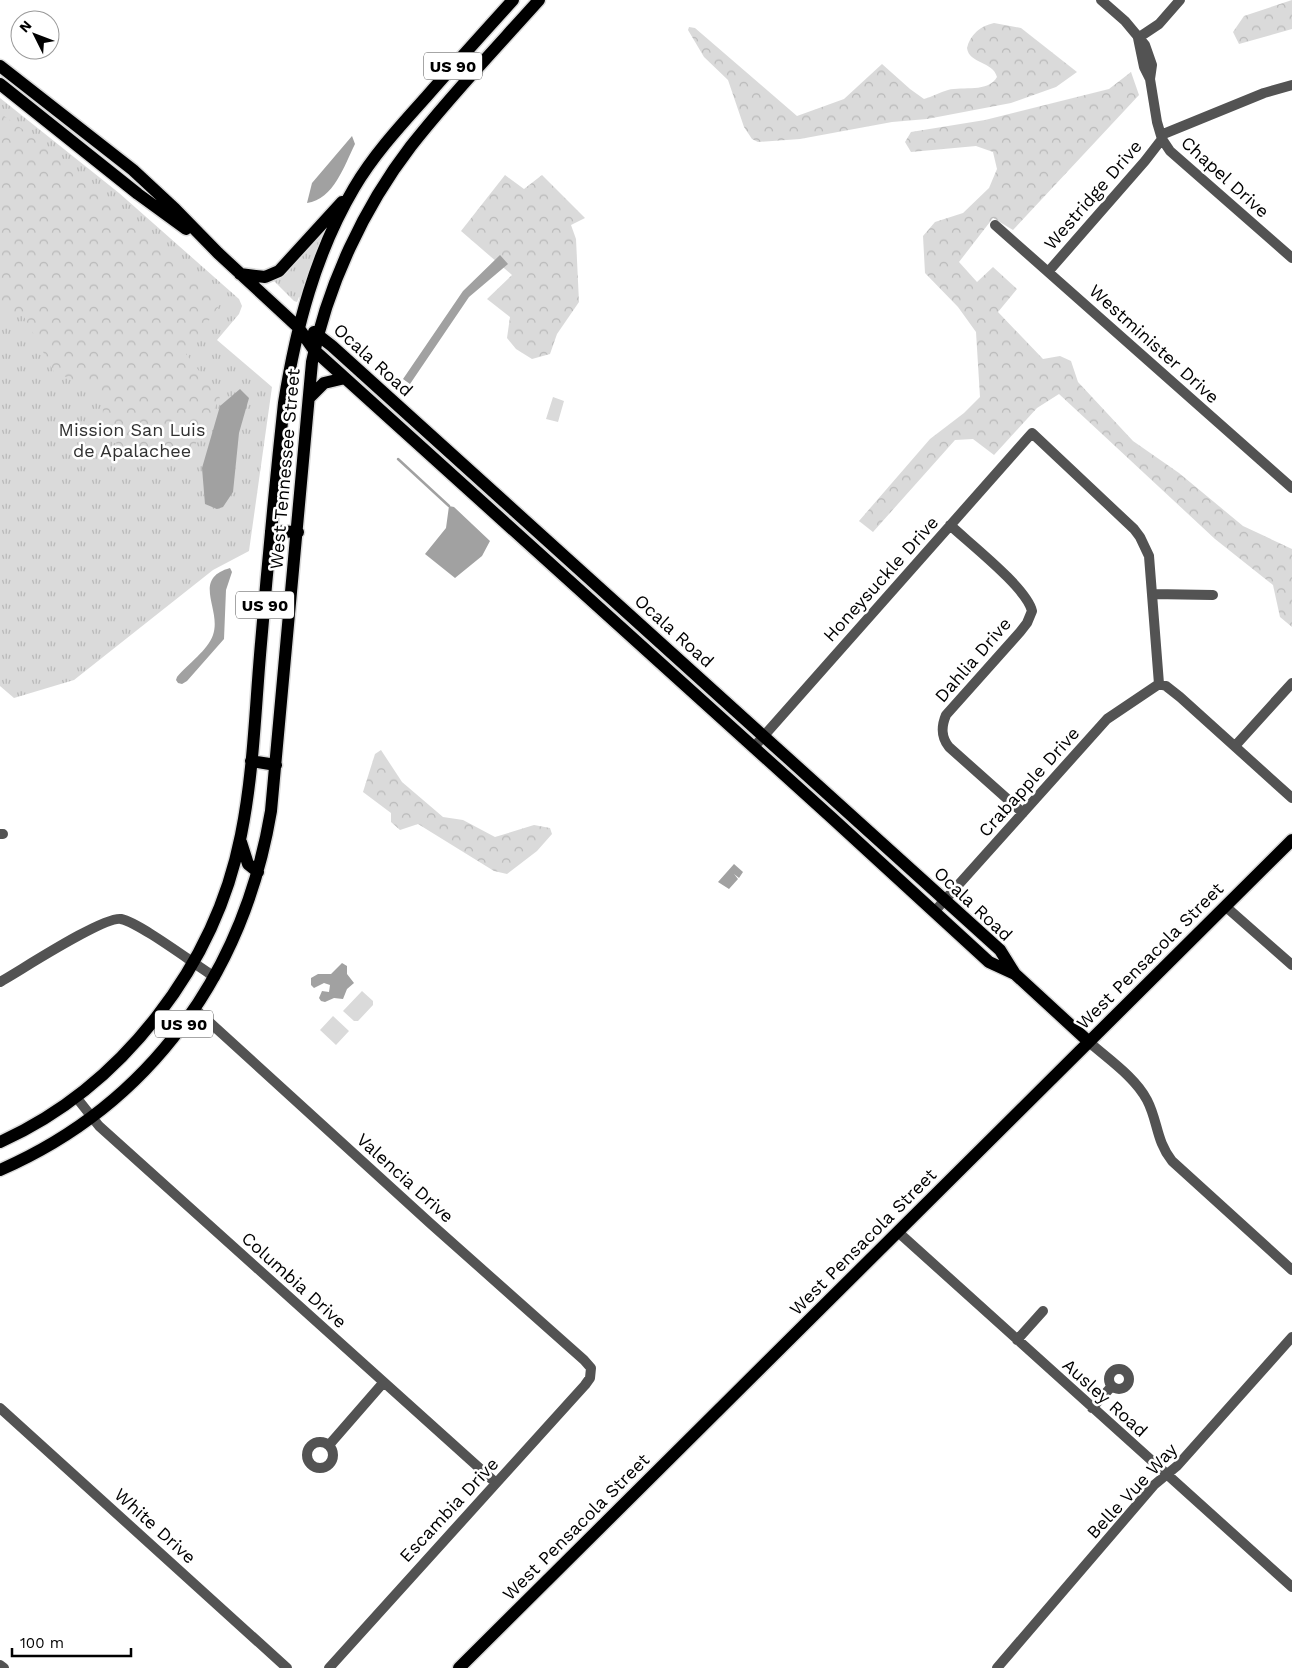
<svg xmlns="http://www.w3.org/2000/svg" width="1292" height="1668" viewBox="0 0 1292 1668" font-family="'Work Sans',sans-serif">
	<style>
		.grass { fill: url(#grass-tufts) }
		.forest { fill: url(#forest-crowns) }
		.pitch { fill: #dadada }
		.water { fill: #a1a1a1 }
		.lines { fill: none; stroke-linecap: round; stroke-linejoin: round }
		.stream { stroke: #a1a1a1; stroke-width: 2.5 }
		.major-casing { stroke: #dbdbdb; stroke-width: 15 }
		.minor { stroke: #535353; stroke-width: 10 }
		.major { stroke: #000; stroke-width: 12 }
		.labels { text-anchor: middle; stroke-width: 5; stroke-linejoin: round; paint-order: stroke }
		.shield { fill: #fff; stroke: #4c4c4c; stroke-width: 1 }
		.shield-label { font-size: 16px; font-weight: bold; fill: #000 }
		.street-label { font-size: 18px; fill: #000; stroke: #fff }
		.park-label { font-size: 18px; fill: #313131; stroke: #fff }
	</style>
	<defs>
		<pattern id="grass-tufts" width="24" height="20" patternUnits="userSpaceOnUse" patternTransform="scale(1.25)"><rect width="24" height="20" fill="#dadada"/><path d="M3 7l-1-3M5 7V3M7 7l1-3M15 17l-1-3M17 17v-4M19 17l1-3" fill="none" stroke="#b9b9b9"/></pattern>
		<pattern id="forest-crowns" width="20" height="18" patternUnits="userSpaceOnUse" patternTransform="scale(1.25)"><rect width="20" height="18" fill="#dadada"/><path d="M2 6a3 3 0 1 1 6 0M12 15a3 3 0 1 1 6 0" fill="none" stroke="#b9b9b9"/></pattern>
	</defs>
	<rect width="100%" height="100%" fill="#fff"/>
	<path class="grass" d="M0,98l119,95 120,106 3,7 -3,8 -22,26 55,47 -23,164 -36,19 -139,110 -60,18 -14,-12z
		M328,226l-28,72 -1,-1 -2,5 -3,-1 -22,-22z"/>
	<path class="forest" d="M1292,0v29l-53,15 -6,-12 11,-16z
		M994,23l27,5 56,44 -21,15 -45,16 -84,16 -35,3 -92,17 -42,3 -6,-3 -8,-12 -16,-47 -24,-23 -16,-27 1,-3 6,1 102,88 47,-17 38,-35 28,25 14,10c8,-2 16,-7 24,-9 15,-4 40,3 49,-13 -4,-16 -28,-13 -30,-29 3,-13 13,-22 27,-25z
		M1131,72l8,23 -126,135 -20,-12 -34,44 18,20 16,-15 24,22 -19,23 45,47 17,-3 11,5 7,21 55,59 46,32 64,53 49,23v78l-12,-10 -7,-32 -58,-46 -156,-145 -22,14 -43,47 -21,-16 -18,1 -82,92 -14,-11 71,-82 34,-26 16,-16 -4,-65 -18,-25 -33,-34 -2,-37 12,-14 28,-9 26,-25 8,-19 -4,-17 -17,-6 -65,6 -6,-10 6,-10 74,-12 124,-31z
		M0,113l29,21 194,166 -37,54 34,44 -37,70 -79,-29 -2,-47 -48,-20 -31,-57 -23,-7z
		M505,175l19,14 18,-14 43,43 -14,7 5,14 3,63 -22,32 -7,20 -18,5 -16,-10 -9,-11 3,-21 -23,-18 25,-24 -51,-44z
		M381,750l21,32 41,35 20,3 32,17 39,-12 16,3 2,6 -15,17 -30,23 -13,-3 -76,-47 -18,6 -9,-8v-9l-28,-21 12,-38z"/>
	<path class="pitch" d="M553,397l11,4 -6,21 -12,-3z
		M362,991l11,10v4l-15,16h-4l-11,-10z
		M333,1016l16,15 -13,14 -16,-15z"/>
	<path class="water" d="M352,136l3,8c-11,22 -21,55 -48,59l5,-20z
		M500,255l8,9 -39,33 -59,87 -7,-5 60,-88z
		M240,389l9,9 -10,35 -6,59 -10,15 -6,2 -12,-5 -3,-36 18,-62z
		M449,506l5,1 36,34 -8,15 -27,22 -30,-24 21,-26z
		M230,568l2,4 -6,18 -2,49 -37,42 -5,3 -4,-1 -2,-3 1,-3c11,-13 31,-27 36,-42 9,-26 -22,-56 17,-67z
		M734,864l9,8 -4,6 -5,-4 4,5 -9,10 -11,-7z
		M342,963l5,3v8l7,9 -7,6 -4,10 -9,-1 -9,4 -4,-1 -2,-3 3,-7 7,1 1,-7 -6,-2 -10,5 -3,-3v-7l7,-4h13z"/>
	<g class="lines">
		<path class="stream" d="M398,459l51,47"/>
		<defs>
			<path id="major" d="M0,66l133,104 42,39 43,44 80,74 16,23 518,468 157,144 26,12 74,68
				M0,84l138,110 48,35
				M240,274l25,3 14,-6 63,-69
				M314,332l18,14 668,604 15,24
				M309,398l15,-15 21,-5
				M271,531l27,1
				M251,761l25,4
				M241,842l7,22 10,8
				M0,1142c122,-55 215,-176 241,-307 12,-59 14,-121 19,-180 7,-84 15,-168 24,-252 12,-75 31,-149 70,-215 20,-34 47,-63 73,-92 28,-32 57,-64 86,-96
				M0,1170c151,-66 244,-198 271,-359l41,-449c15,-76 52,-155 99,-216 40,-51 85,-98 128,-146
				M459,1668l833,-828"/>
		</defs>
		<use href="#major" class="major-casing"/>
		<path class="minor" d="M1101,0l24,21 20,24 7,20 -2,14 7,43 5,17 8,12 122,107
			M1138,38l21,-14 21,-24
			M1138,38l6,29 6,12
			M1161,135l103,-42 28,-8
			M995,225l297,263
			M1048,272l97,-111 17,-22
			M950,525c19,18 77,63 82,86l-5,12 -7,9 -74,83c-5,12 -5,22 3,32l74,66
			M1152,594l61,1
			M1159,684l7,2 14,11 112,101
			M1235,746l57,-63
			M754,747l278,-314 102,96 6,8 9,19 10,128
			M0,834h3
			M1225,906l67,59
			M934,912l173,-193 52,-35
			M0,982c20,-11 103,-66 121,-63 19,4 73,45 94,58
			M195,1009l236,215 153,136 7,8 -1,10 -5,7 -256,283
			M1089,1042c19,17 46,35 58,58 11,21 9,41 25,61l120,109
			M76,1097l23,29 397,357
			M898,1232l394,355
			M1017,1340l26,-29
			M1109 1379a10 10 0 1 1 20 0a10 10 0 1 1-20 0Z
			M0,1408l287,260
			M1092,1408l20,-22
			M307 1455a13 13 0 1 1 26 0a13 13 0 1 1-26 0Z
			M329,1445l54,-62
			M0,1665l4,3
			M997,1668l157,-183 23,-19 115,-129"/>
		<use href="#major" class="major"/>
	</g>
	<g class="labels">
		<g class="shield">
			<rect x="424" y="52.5" width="58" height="27" rx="4"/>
			<rect x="236" y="591.5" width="58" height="27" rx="4"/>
			<rect x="155" y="1010.5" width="58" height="27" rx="4"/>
		</g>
		<g class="shield-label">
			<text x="453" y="72">US 90</text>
			<text x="265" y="611">US 90</text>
			<text x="184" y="1030">US 90</text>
		</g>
		<g class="street-label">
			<text transform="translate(1225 177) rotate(42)" y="6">Chapel Drive</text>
			<text transform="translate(1093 195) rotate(-49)" y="6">Westridge Drive</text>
			<text transform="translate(1154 344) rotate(42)" y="6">Westminister Drive</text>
			<text transform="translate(373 360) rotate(42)" y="6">Ocala Road</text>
			<text transform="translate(285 469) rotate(-85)" y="6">West Tennessee Street</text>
			<text transform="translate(881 579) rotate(-48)" y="6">Honeysuckle Drive</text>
			<text transform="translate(674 631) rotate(42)" y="6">Ocala Road</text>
			<text transform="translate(973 660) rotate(-49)" y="6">Dahlia Drive</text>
			<text transform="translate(1029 782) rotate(-48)" y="6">Crabapple Drive</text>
			<text transform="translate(973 904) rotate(43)" y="6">Ocala Road</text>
			<text transform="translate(1150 956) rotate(-45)" y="6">West Pensacola Street</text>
			<text transform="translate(405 1178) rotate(42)" y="6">Valencia Drive</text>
			<text transform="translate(863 1242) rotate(-45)" y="6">West Pensacola Street</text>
			<text transform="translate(294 1280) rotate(42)" y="6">Columbia Drive</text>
			<text transform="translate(1105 1398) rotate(42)" y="6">Ausley Road</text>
			<text transform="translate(1132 1491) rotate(-47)" y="6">Belle Vue Way</text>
			<text transform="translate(449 1510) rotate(-47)" y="6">Escambia Drive</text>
			<text transform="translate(155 1526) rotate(42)" y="6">White Drive</text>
			<text transform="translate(576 1527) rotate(-45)" y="6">West Pensacola Street</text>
		</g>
		<g class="park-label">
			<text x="132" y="436">Mission San Luis<tspan x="132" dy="21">de Apalachee</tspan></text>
		</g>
	</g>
	<g transform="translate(35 35) rotate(312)"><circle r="24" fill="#ffffff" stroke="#999999"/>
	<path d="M0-4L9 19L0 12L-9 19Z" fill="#000000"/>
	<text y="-8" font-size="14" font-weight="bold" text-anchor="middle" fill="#000000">N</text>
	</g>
	<path d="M12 1648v8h119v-8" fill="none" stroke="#000000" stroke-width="2.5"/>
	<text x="20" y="1648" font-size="15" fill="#000000" stroke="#ffffff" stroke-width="4" paint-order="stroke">100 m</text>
</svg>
